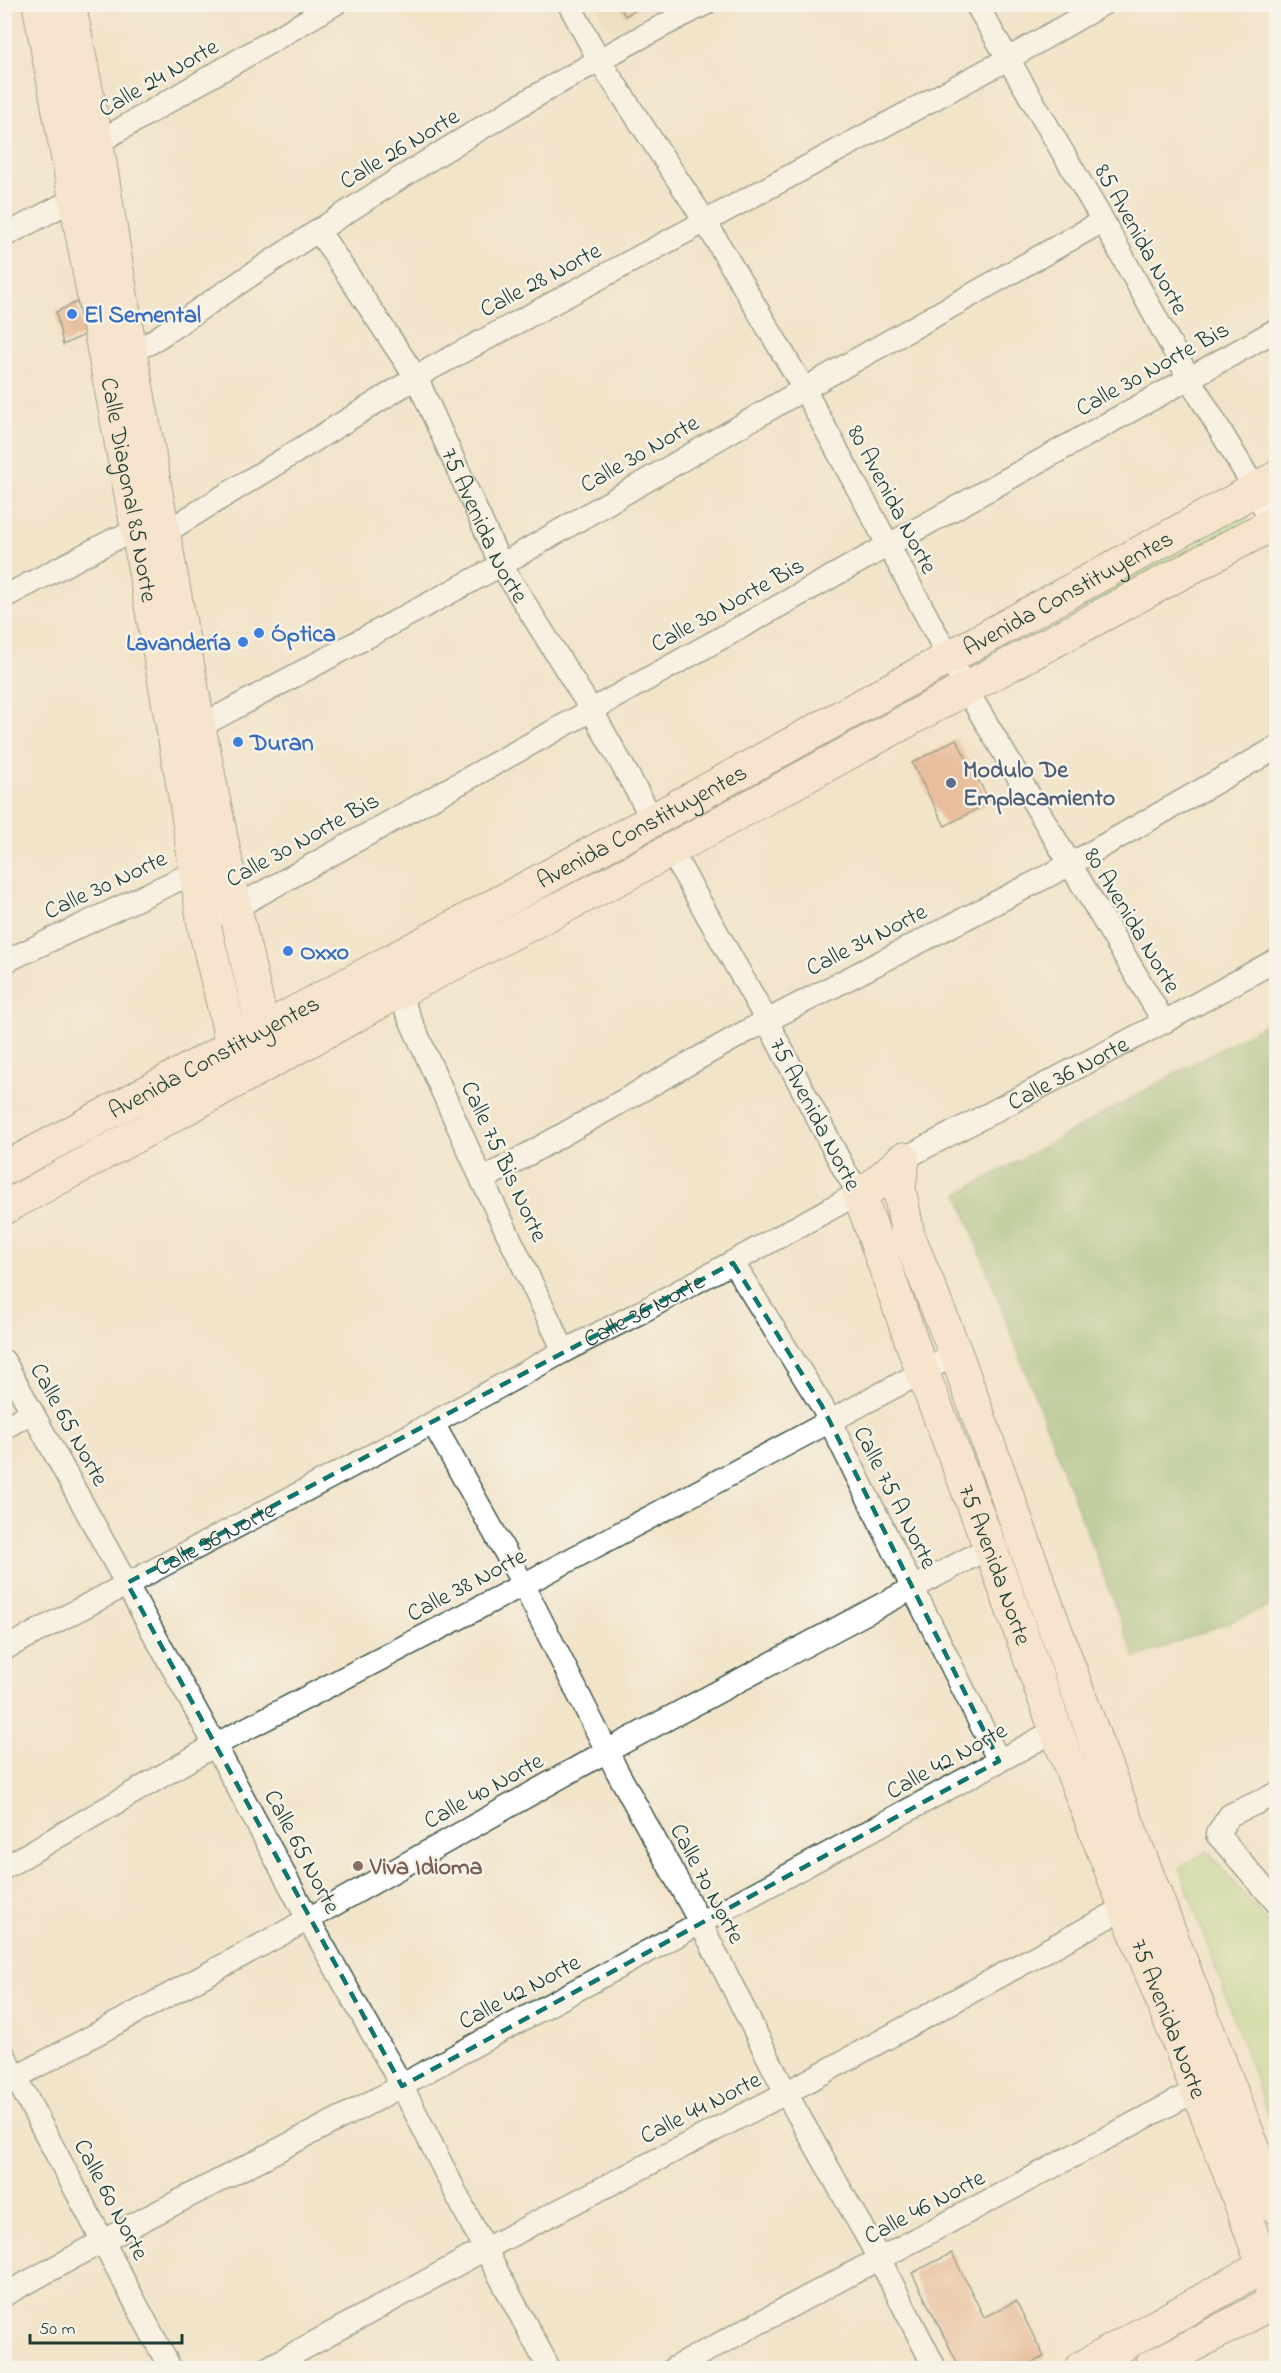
<svg xmlns="http://www.w3.org/2000/svg" width="1281" height="2373" viewBox="0 0 1281 2373" font-family="'Indie Flower',sans-serif">
	<style>
		.built { fill: #e5d6b7 }
		.green { fill: #a5d07c; stroke: #628658; stroke-width: 1.5 }
		.forest { fill: #84b26c; stroke: #527850; stroke-width: 1.5 }
		.building { fill: #db9169 }
		.lines { fill: none; stroke-linecap: round; stroke-linejoin: round }
		.street-casing { stroke: #3f564a; stroke-width: 25 }
		.secondary-casing { stroke: #3f564a; stroke-width: 35 }
		.street { stroke: #fff; stroke-width: 22 }
		.secondary { stroke: #fde4d1; stroke-width: 33 }
		.marked { fill: none; stroke: #0f766e; stroke-width: 4.5; stroke-dasharray: 12 8; stroke-linejoin: round }
		.shop-dot { fill: #3f7fe0; stroke: #f7f3e8; stroke-width: 2 }
		.service-dot { fill: #5c6f8a; stroke: #f7f3e8; stroke-width: 2 }
		.education-dot { fill: #8d6e63; stroke: #f7f3e8; stroke-width: 2 }
		.labels { text-anchor: middle; stroke-width: 5; stroke-linejoin: round; paint-order: stroke }
		.street-label { font-size: 24px; fill: #1f3d34; stroke: #f7f3e8 }
		.shop-label { font-size: 24px; font-weight: bold; fill: #366cbe; stroke: #f7f3e8; text-anchor: start }
		.service-label { font-size: 24px; font-weight: bold; fill: #4e5e75; stroke: #f7f3e8; text-anchor: start }
		.education-label { font-size: 24px; font-weight: bold; fill: #785e54; stroke: #f7f3e8; text-anchor: start }
	</style>
	<rect width="100%" height="100%" fill="#f7f3e8"/>
	<filter id="ink" filterUnits="userSpaceOnUse"><feTurbulence type="fractalNoise" baseFrequency=".0167" numOctaves="2"/><feDisplacementMap in="SourceGraphic" scale="12" xChannelSelector="R" yChannelSelector="G"/><feConvolveMatrix kernelMatrix="1 2 1 2 8 2 1 2 1" color-interpolation-filters="sRGB"/></filter>
	<filter id="wash" filterUnits="userSpaceOnUse"><feTurbulence type="fractalNoise" baseFrequency=".008" numOctaves="4" result="noise"/><feDisplacementMap in="SourceGraphic" scale="24" xChannelSelector="R" yChannelSelector="G"/><feGaussianBlur stdDeviation="1.35" result="paint"/><feColorMatrix in="noise" values="0 0 0 0 0 0 0 0 0 0 0 0 0 0 0 0 0 1.4 0 .05"/><feComposite in="paint" operator="in"/></filter>
	<g filter="url(#wash)">
		<rect width="100%" height="100%" fill="#f2e4c9"/>
		<path class="built" d="M595,5h85l-64,35z"/>
		<path class="green" d="M1240,514l9,2 -4,8 -276,145 3,-8z
			M942,676l6,5 -272,148 4,-10z
			M1208,1851l68,82v203l-96,-268z"/>
		<path class="forest" d="M1276,1018v586l-141,54 -177,-464z"/>
		<g id="blocks">
			<path class="building" d="M619,5h26l-20,11z
				M77,302l7,33 -21,10 -7,-33z
				M956,739l34,63 -45,24 -33,-63z
				M952,2253l32,64 32,-16 28,56 -23,11h-61l-48,-95z"/>
		</g>
	</g>
	<g filter="url(#ink)">
		<use href="#blocks" fill-opacity="0" stroke="#3f564a" stroke-width="1.5"/>
		<g class="lines">
			<defs>
				<g id="street">
					<path d="M569,4l30,56 106,161 99,168 162,300 198,333"/>
					<path d="M976,4l127,217 86,157 66,111 21,43"/>
					<path d="M85,150l250,-146"/>
					<path id="s1" d="M318,230l99,149 84,186 91,146 61,109"/>
					<path d="M4,236l72,-38"/>
					<path d="M130,351l20,-8c179,-122 361,-241 555,-339"/>
					<path d="M4,597l111,-58 23,-7 26,1 266,-164 578,-310 95,-55"/>
					<path d="M199,727l302,-162 303,-176 299,-168"/>
					<path d="M224,914l1052,-584"/>
					<path d="M4,962l193,-91"/>
					<path d="M398,992l84,188 82,171"/>
					<path id="s2" d="M903,1159l261,-137 112,-62"/>
					<path d="M482,1180l265,-149 322,-166 207,-117"/>
					<path d="M733,1263l89,143 177,355"/>
					<path d="M4,1361l211,384 93,174 94,167 69,137 78,145"/>
					<path d="M433,1423l90,161 94,187 84,153 85,169 94,167 55,108"/>
					<path d="M4,1428l28,-16"/>
					<path id="s3" d="M4,1649l429,-226 131,-72 77,-39 218,-119 -14,-22 -78,-150 -97,-172"/>
					<path d="M1276,1794l-46,21 -13,19 59,68"/>
					<path d="M4,1868l211,-123 321,-167 420,-224"/>
					<path d="M4,2055l166,313"/>
					<path d="M4,2084l283,-153 320,-180 383,-204"/>
					<path d="M4,2295l127,-69 271,-140 16,-10 638,-346"/>
					<path d="M268,2368l217,-119 301,-156 353,-193"/>
					<path d="M674,2368l523,-278"/>
				</g>
				<g id="secondary">
					<path id="s4" d="M39,4l99,528 48,270 18,123 24,99 5,44"/>
					<path d="M69,4l28,140 33,207 69,376 36,181 23,99 6,43"/>
					<path id="s5" d="M903,1159l-31,28 -13,6 63,178 68,176 66,183 170,433 50,137"/>
					<path d="M903,1159l-4,29 9,47 48,119 140,388 180,465"/>
					<path id="s6" d="M4,1169l649,-349 623,-342"/>
					<path d="M4,1208l394,-216 227,-117 373,-204 278,-149"/>
					<path d="M1081,2368l183,-102"/>
					<path d="M1150,2368l126,-67"/>
				</g>
			</defs>
			<use href="#street" class="street-casing"/>
			<use href="#secondary" class="secondary-casing"/>
			<use href="#street" class="street"/>
			<use href="#secondary" class="secondary"/>
		</g>
	</g>
	<path d="M0 0H1281V2373H0ZM733,1263l89,143 177,355 -597,325 -275,-503z" fill="#f2e4c9" fill-opacity=".55" fill-rule="evenodd"/>
	<path class="marked" d="M733,1263l89,143 177,355 -597,325 -275,-503z"/>
	<g class="shop-dot">
		<circle cx="72" cy="314" r="6"/>
		<circle cx="259" cy="633" r="6"/>
		<circle cx="243" cy="642" r="6"/>
		<circle cx="238" cy="742" r="6"/>
		<circle cx="288" cy="951" r="6"/>
	</g>
	<circle class="service-dot" cx="951" cy="783" r="6"/>
	<circle class="education-dot" cx="358" cy="1866" r="6"/>
	<g class="labels">
		<g class="street-label">
			<text transform="translate(158 77) rotate(-30)" y="8">Calle 24 Norte</text>
			<text transform="translate(399 148) rotate(-31)" y="8">Calle 26 Norte</text>
			<text transform="translate(1142 239) rotate(61)" y="8">85 Avenida Norte</text>
			<text transform="translate(540 279) rotate(-28)" y="8">Calle 28 Norte</text>
			<text transform="translate(1152 368) rotate(-29)" y="8">Calle 30 Norte Bis</text>
			<text transform="translate(639 453) rotate(-30)" y="8">Calle 30 Norte</text>
			<text dy="8" stroke="none"><textPath href="#s4" startOffset="494">Calle Diagonal 85 Norte</textPath></text>
			<text transform="translate(893 499) rotate(62)" y="8">80 Avenida Norte</text>
			<text dy="8" stroke="none"><textPath href="#s1" startOffset="340">75 Avenida Norte</textPath></text>
			<text dy="8" stroke="none"><textPath href="#s6" startOffset="1210">Avenida Constituyentes</textPath></text>
			<text transform="translate(727 604) rotate(-29)" y="8">Calle 30 Norte Bis</text>
			<text dy="8" stroke="none"><textPath href="#s6" startOffset="724">Avenida Constituyentes</textPath></text>
			<text transform="translate(302 839) rotate(-29)" y="8">Calle 30 Norte Bis</text>
			<text transform="translate(105 884) rotate(-25)" y="8">Calle 30 Norte</text>
			<text transform="translate(1133 920) rotate(59)" y="8">80 Avenida Norte</text>
			<text transform="translate(866 939) rotate(-27)" y="8">Calle 34 Norte</text>
			<text dy="8" stroke="none"><textPath href="#s6" startOffset="238">Avenida Constituyentes</textPath></text>
			<text dy="8" stroke="none"><textPath href="#s2" startOffset="186">Calle 36 Norte</textPath></text>
			<text transform="translate(816 1114) rotate(62)" y="8">75 Avenida Norte</text>
			<text transform="translate(505 1161) rotate(65)" y="8">Calle 75 Bis Norte</text>
			<text dy="8" stroke="none"><textPath href="#s3" startOffset="724">Calle 36 Norte</textPath></text>
			<text transform="translate(70 1424) rotate(61)" y="8">Calle 65 Norte</text>
			<text transform="translate(896 1497) rotate(63)" y="8">Calle 75 A Norte</text>
			<text dy="8" stroke="none"><textPath href="#s3" startOffset="238">Calle 36 Norte</textPath></text>
			<text dy="8" stroke="none"><textPath href="#s5" startOffset="452">75 Avenida Norte</textPath></text>
			<text transform="translate(466 1584) rotate(-28)" y="8">Calle 38 Norte</text>
			<text transform="translate(946 1760) rotate(-29)" y="8">Calle 42 Norte</text>
			<text transform="translate(483 1790) rotate(-29)" y="8">Calle 40 Norte</text>
			<text transform="translate(303 1851) rotate(62)" y="8">Calle 65 Norte</text>
			<text transform="translate(708 1883) rotate(62)" y="8">Calle 70 Norte</text>
			<text transform="translate(519 1991) rotate(-28)" y="8">Calle 42 Norte</text>
			<text dy="8" stroke="none"><textPath href="#s5" startOffset="938">75 Avenida Norte</textPath></text>
			<text transform="translate(700 2107) rotate(-27)" y="8">Calle 44 Norte</text>
			<text transform="translate(112 2199) rotate(62)" y="8">Calle 60 Norte</text>
			<text transform="translate(924 2206) rotate(-28)" y="8">Calle 46 Norte</text>
		</g>
		<g class="shop-label">
			<text x="84" y="322">El Semental</text>
			<text x="271" y="641">Óptica</text>
			<text x="231" y="650" text-anchor="end">Lavandería</text>
			<text x="250" y="750">Duran</text>
			<text x="300" y="959">Oxxo</text>
		</g>
		<g class="service-label">
			<text x="963" y="777">Modulo De<tspan x="963" dy="28">Emplacamiento</tspan></text>
		</g>
		<g class="education-label">
			<text x="370" y="1874">Viva Idioma</text>
		</g>
	</g>
	<rect width="1281" height="2373" fill="none" stroke="#f7f3e8" stroke-width="24"/>
	<path d="M30 2334v9h152v-9" fill="none" stroke="#1f3d34" stroke-width="3"/>
	<text x="39" y="2334" font-size="18" fill="#1f3d34" stroke="#f7f3e8" stroke-width="4.5" paint-order="stroke">50 m</text>
</svg>
